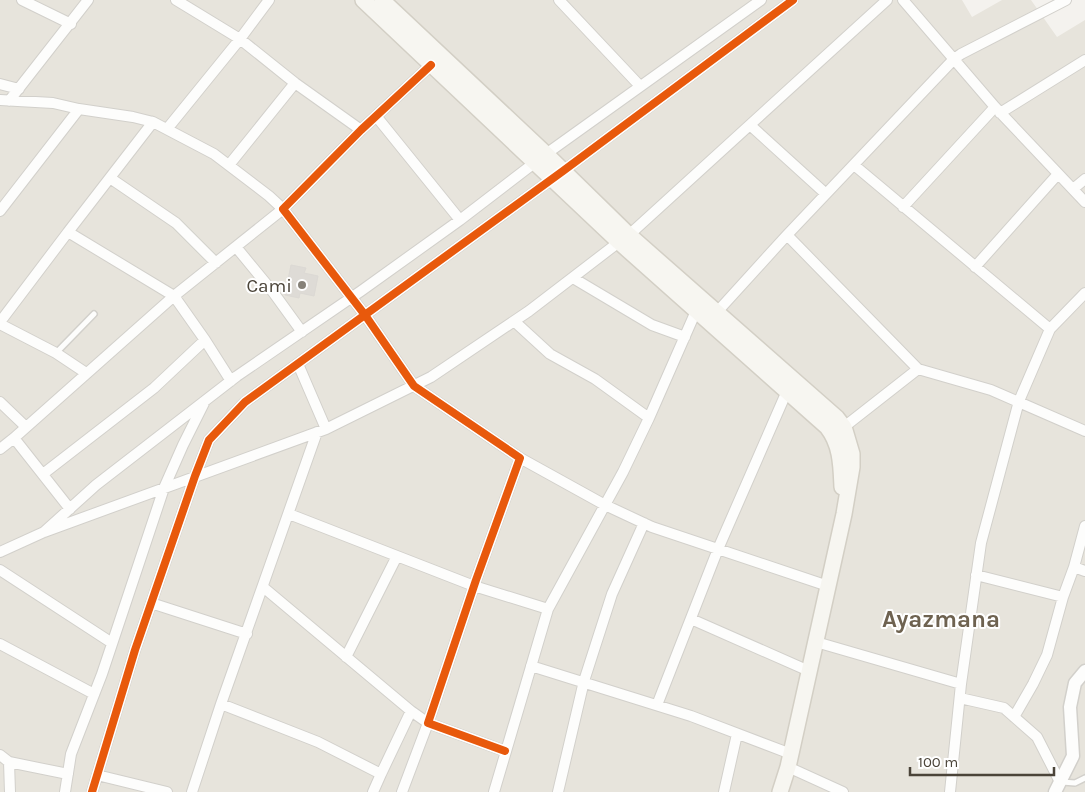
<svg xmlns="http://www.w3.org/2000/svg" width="1085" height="792" viewBox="0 0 1085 792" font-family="Karla,sans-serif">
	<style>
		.residential { fill: #e7e4dc }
		.building { fill: #dedbd6; stroke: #dcd9d4 }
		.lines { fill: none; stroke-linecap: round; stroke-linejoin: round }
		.service-casing { stroke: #d2d0cb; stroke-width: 8 }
		.minor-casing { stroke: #d2d0cb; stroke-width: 12 }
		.tertiary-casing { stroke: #d2d0cb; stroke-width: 15 }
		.secondary-casing { stroke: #d3cfc5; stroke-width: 18 }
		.service { stroke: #fdfdfc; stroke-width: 5 }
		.minor { stroke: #fdfdfc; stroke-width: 10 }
		.tertiary { stroke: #fdfdfc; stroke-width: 12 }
		.secondary { stroke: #f7f6f1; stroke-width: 15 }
		.cycleway-casing { stroke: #fff; stroke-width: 11 }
		.cycleway { stroke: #e8590c; stroke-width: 8 }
		.poi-dot { fill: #868178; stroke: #fff; stroke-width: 2 }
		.labels { text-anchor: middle; stroke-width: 4; stroke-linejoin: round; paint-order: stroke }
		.poi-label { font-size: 19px; fill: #4b4439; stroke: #fff; text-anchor: end }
		.district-label { font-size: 24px; font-weight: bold; fill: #6e6250; stroke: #fff }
	</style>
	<rect width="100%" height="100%" fill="#f4f2ee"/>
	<path class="residential" d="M0,0h962l10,17 30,-17h29l26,37 28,-17v772h-1085z"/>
	<path class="building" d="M291,265l15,3 -2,5 14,3 -4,20 -14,-3 -1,5 -14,-3z"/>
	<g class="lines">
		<defs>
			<path id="service" d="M56,353l38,-39
				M1062,782l13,1 10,-5"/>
			<path id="minor" d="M22,0l49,24
				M176,0l64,39 55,44 66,47
				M559,0l81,86
				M903,0l92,107 90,95
				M431,65l-70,65 -78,79 82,106 49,71 106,72 -44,122 -48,143 77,28
				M0,84l19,5
				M0,100l53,3 26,6
				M9,101l79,-101
				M1000,113l85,-53
				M376,116l84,104
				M153,122l61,32 55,42 14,13 -109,87 -106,-64z
				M750,125l76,69
				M167,129l73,-90 29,-39
				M229,165l66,-82
				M854,165l196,164
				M110,178l66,45 40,40
				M1073,189l12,-10
				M903,207l92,-100
				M0,211l79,-102 54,8 20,5
				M629,235l258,-235
				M787,235l131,134 -74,58
				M236,247l37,45 29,40
				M975,267l83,-93
				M573,278l79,47 33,12
				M717,312l70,-77 167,-176 7,-5 105,-54
				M514,321l36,33 45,25 54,39
				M0,322l68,-90
				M0,324l56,29 30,20
				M298,364l28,65
				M918,369l73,21 94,41
				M0,402l26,25
				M14,438l160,-142 31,44
				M0,449l14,-11 56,71
				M520,458l85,47 47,22 176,59
				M43,474l111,-86 51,-48 26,41
				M289,514l185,72 74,23
				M44,532l52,-47 141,-109 124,-85 99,-71 86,-66 215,-154
				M0,552l44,-20 282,-103 105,-52 98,-66 90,-69
				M1074,567l11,-41
				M0,570l112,73
				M976,575l87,22 11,-30 11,4
				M151,603l96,31
				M691,619l118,52
				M816,642l145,42
				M0,644l94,50
				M346,657l51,-101
				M531,666l160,50 100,38
				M960,698l44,10 33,29 23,45
				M221,704l97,38 63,32 30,-63 -148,-124
				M657,705l61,-156 69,-158
				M1014,717l19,-33 14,-29 16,-58
				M0,755l9,7
				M788,767l55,25
				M97,775l70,17
				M10,792l-1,-30 59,12
				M65,792l6,-38 31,-80 62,-186 19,-43 21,-42
				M92,792l43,-142 60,-174 14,-36 36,-38 318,-231 230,-171
				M192,792l29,-88 96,-272
				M373,792l8,-18
				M402,792l26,-69 -17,-12
				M494,792l54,-183 75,-137 26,-54 47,-107
				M558,792l26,-111 28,-87 32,-71
				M724,792l13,-58
				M950,792l11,-108 20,-141 38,-142 31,-72 35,-36"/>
			<path id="tertiary" d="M1055,792l18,-36 -3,-49 5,-24 10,-12"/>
			<path id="secondary" d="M363,0l256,242 208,185c14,18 14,38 15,60
				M382,0l164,154 83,81 208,183 7,9 8,27v13l-8,47 -56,253 -8,25"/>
		</defs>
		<use href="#service" class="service-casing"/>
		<use href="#minor" class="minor-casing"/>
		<use href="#tertiary" class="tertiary-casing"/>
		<use href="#secondary" class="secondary-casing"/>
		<use href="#service" class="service"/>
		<use href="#minor" class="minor"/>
		<use href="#tertiary" class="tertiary"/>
		<use href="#secondary" class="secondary"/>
		<defs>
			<path id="cycleway" d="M431,65l-70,65 -78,79 82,106 49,71 106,72 -44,122 -48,143 77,28
				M92,792l43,-142 60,-174 14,-36 36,-38 318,-231 230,-171"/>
		</defs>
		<use href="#cycleway" class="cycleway-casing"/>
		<use href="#cycleway" class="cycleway"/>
	</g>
	<circle class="poi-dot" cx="302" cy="285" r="5"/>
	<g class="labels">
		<g class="poi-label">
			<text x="292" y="292">Cami</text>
		</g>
		<g class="district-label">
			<text x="941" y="627">Ayazmana</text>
		</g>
	</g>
	<path d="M910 767v8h144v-8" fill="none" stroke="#4b4439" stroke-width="2.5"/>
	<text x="918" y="767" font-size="15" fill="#4b4439" stroke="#ffffff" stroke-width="4" paint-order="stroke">100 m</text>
</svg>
